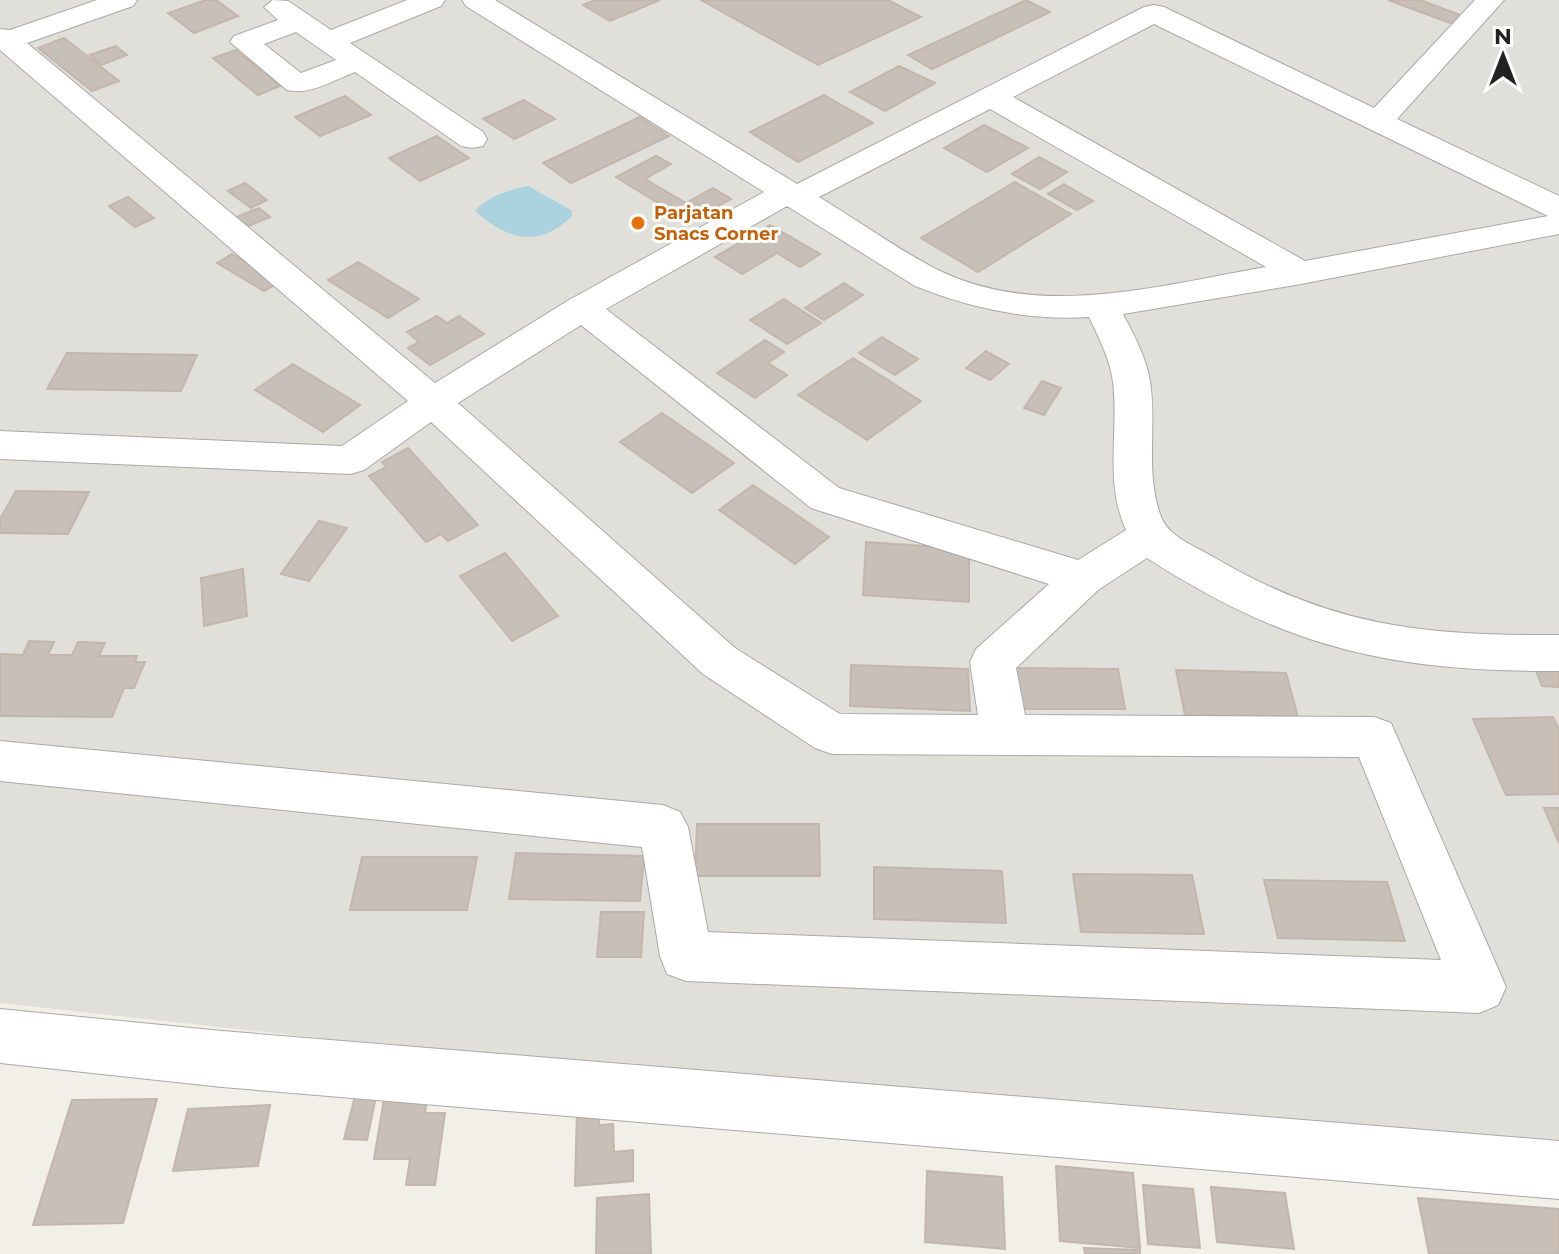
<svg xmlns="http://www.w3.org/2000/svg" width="1559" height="1254" viewBox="0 0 1559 1254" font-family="Montserrat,sans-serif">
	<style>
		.airport { fill: #e1dfda }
		.water { fill: #aad3df }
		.building { fill: #c7bfb8; stroke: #c4b6ab; stroke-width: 2 }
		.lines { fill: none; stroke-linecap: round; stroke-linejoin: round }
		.minor-casing { stroke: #a9a9a9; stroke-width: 2 }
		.minor { fill: #fff; fill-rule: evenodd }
		.food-dot { fill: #e8710a; stroke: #fff; stroke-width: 3 }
		.labels { text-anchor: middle; stroke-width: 6; stroke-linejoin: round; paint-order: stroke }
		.far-food-label { font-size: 18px; font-weight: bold; fill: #c56008; stroke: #fff; text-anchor: start }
	</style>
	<rect width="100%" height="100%" fill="#f2efe9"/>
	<path class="airport" d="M0,0h1559v1151l-921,-78 -638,-70z"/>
	<path class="water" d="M528,186l43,24 1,6c-34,33 -64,24 -97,-5 13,-15 34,-21 53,-25z"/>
	<path class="building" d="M206,0h10l22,16 -44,17 -26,-20z
		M595,0h65l-50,21 -27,-16z
		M701,0h187l33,17 -103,48z
		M1026,0l24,12 -118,57 -24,-14z
		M1388,0h32l43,16 -10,8z
		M64,38l55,43 -27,10 -54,-43z
		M116,46l11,9 -26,10 -11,-10z
		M236,50l44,36 -22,9 -45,-37z
		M899,66l36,17 -50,28 -35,-19z
		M824,95l49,28 -75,39 -48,-30z
		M345,96l26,19 -51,21 -25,-19z
		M524,100l31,19 -41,20 -31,-20z
		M640,117l29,19 -98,47 -28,-20z
		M984,125l44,23 -41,24 -43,-24z
		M437,136l32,22 -49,23 -31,-23z
		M656,156l15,8 -26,15 41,24 27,-15 18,11 -42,23 -73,-45z
		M1039,157l28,15 -27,17 -28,-15z
		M1015,182l56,32 -93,58 -57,-34z
		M245,183l22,17 -16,8 -23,-17z
		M1064,184l29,17 -16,9 -29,-16z
		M128,197l26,21 -19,9 -26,-21z
		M259,208l11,9 -26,11 -10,-10z
		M770,225l50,29 -20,13 -23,-14 -35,21 -27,-17z
		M232,254l47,28 -15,9 -47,-28z
		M358,262l61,37 -31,19 -60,-38z
		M844,283l19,12 -39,25 -19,-12z
		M784,299l37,24 -34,21 -37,-24z
		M437,316l10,7 12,-7 25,18 -54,31 -22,-17 11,-6 -12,-10z
		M882,337l36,22 -23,16 -36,-22z
		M765,340l19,12 -16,11 19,12 -32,23 -38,-25z
		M986,351l23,13 -19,16 -24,-12z
		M67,353l130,2 -16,36 -134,-2z
		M853,358l68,43 -54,39 -69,-45z
		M293,364l67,41 -37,27 -68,-42z
		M1042,381l19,7 -17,27 -20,-7z
		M662,413l72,50 -42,30 -72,-51z
		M408,448l70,77 -30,16 -7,-7 -15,8 -57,-66 17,-9 -4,-5z
		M753,485l76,52 -34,27 -76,-54z
		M16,491l73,1 -21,42 -68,-1v-14z
		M319,521l28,7 -38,53 -28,-7z
		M866,542l103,7v53l-106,-7z
		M505,553l53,63 -46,25 -52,-65z
		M243,569l4,47 -43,10 -3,-48z
		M29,641l25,1 -6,13h24l6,-13 27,1 -6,13h38l-2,6h10l-11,26h-10l-12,29 -112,-1v-62l23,1z
		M1532,660h27v27l-17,-1z
		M851,665l117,4 2,42 -120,-5z
		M1011,668l107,1 7,40h-109z
		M1176,670l110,3 12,44 -113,-2z
		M1553,717l6,13v64l-53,1 -33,-76z
		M1544,808h15v35z
		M697,824h122l1,52h-125z
		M516,853l128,3 -4,45 -131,-2z
		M362,857h115l-10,53h-117z
		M874,867l128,4 4,52 -132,-4z
		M1073,874l119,1 12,59 -123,-2z
		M1264,880l123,2 18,59 -127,-3z
		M601,912h43l-3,45h-44z
		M385,1093h43l-3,20h20l-10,72h-29l4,-26h-36z
		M355,1096l21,1 -9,43 -23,-1z
		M157,1099l-34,124 -90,2 39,-125z
		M270,1105l-12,61 -85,5 15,-62z
		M599,1108v17l14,-1 1,28 19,-2v31l-58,5 2,-77z
		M1056,1166l77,7 7,75 -80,-7z
		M927,1171l75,6 3,72 -80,-7z
		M1143,1185l50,4 7,59 -52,-4z
		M1211,1187l74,6 9,56 -77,-7z
		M649,1194l2,60h-55l1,-56z
		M1418,1198l141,11v45h-130z
		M1084,1248l56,2v4h-55z"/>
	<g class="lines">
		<defs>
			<path id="minor" d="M97,0h40l-4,6 -106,37 408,340 134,-83 195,-108 -298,-186 -4,-6h33l302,184 347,-177 10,-2 10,2 210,101 101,-108h29l-107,119 162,77v38l-258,50 -178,30c11,21 23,43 27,67 7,44 -5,89 10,133 7,23 35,32 55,44 118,69 210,78 344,77v36c-166,1 -271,-22 -412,-113l-49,32 -82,78 9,47 349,2 17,6 115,264 -8,18 -19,8 -793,-32 -19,-7 -7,-18 -18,-109 -642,-66v-40l663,64 17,7 8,15 20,105 733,28 -82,-203 -527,-3 -17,-6 -112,-74 -272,-252 -67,48 -14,4 -350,-15v-28l342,15 66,-45 -408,-351v-21l10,1zM1154,24l394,192 -243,45 -292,-164zM990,109l276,158c-105,18 -224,53 -326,4 -42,-21 -81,-50 -121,-74zM787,206l128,80c55,22 114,35 174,31 10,21 21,42 24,65 6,51 -9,99 13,148l-48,30 -239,-72 -233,-179zM581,325l230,183 238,76 -73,65 -6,13 8,53 -138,-1 -105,-66 -277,-245z
				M273,0l15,1 43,29 76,-30h38l-4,6 -91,37 133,89 4,7 -4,7 -11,2 -11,-2 -106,-74c-21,8 -46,24 -68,18l-57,-48 4,-6 44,-16 -14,-13zM296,32l40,28 -35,13 -37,-29z
				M0,1009l222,22 1337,110v58l-1337,-112 -222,-24z"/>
		</defs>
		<use href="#minor" class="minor-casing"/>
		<use href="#minor" class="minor"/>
	</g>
	<circle class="food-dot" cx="638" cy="223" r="8"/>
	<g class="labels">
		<g class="far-food-label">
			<text x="654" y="219">Parjatan<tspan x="654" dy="21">Snacs Corner</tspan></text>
		</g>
	</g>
	<g transform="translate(1503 56)" stroke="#ffffff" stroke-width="6" paint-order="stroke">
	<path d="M0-6L14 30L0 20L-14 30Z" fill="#222222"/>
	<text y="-12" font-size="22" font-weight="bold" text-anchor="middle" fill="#222222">N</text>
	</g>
</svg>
